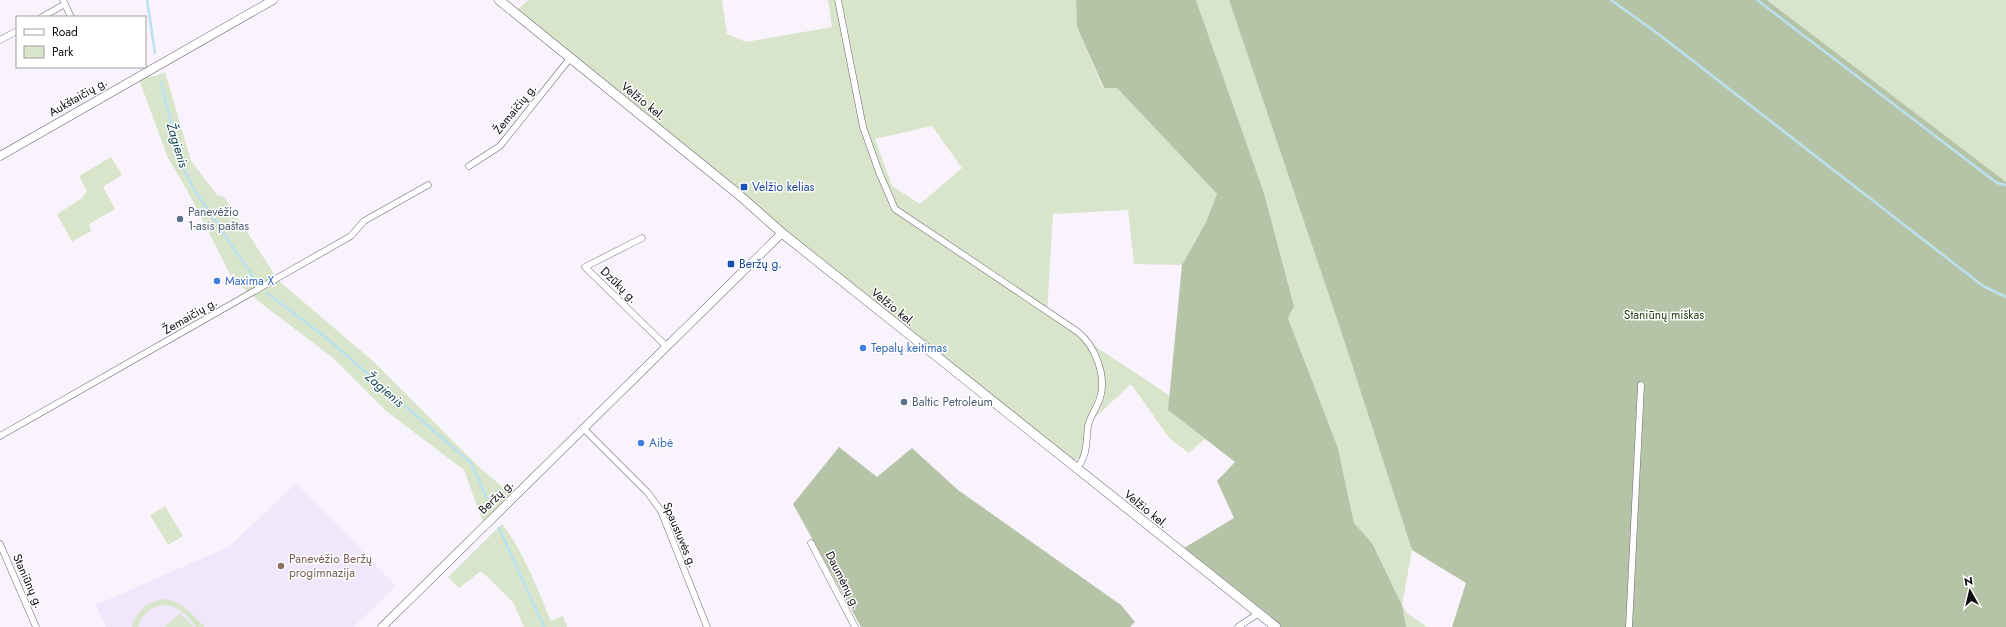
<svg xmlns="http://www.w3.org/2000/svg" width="2006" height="627" viewBox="0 0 2006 627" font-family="Jost,sans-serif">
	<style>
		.education { fill: #f1e7fc }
		.green { fill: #d8e5cb; fill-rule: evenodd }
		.forest { fill: #b5c4a7 }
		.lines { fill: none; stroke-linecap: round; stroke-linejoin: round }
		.stream { stroke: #bbe0ee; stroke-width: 2.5 }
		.street-casing { stroke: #706776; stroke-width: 7 }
		.secondary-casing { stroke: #706776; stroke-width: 9 }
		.primary-casing { stroke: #706776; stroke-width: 10 }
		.street { stroke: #fff; stroke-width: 6 }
		.secondary { stroke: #fff; stroke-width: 8 }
		.primary { stroke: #fff; stroke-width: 9 }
		.transit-dot { fill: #1a4fb4; stroke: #fff; stroke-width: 1.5 }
		.service-dot { fill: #5c6f8a; stroke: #fff; stroke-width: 1.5 }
		.shop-dot { fill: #3f7fe0; stroke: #fff; stroke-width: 1.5 }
		.education-dot { fill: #8d6e63; stroke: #fff; stroke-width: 1.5 }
		.labels { text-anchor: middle; stroke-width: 3; stroke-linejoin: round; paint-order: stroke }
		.street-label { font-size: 12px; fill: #0f0c11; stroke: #fff }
		.transit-label { font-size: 12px; fill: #164399; stroke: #fff; text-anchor: start }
		.service-label { font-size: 12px; fill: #4e5e75; stroke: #fff; text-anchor: start }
		.shop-label { font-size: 12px; fill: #366cbe; stroke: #fff; text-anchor: start }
		.park-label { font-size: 12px; fill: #2b3e11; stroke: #fff }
		.education-label { font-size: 12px; fill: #785e54; stroke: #fff; text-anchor: start }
		.water-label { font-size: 13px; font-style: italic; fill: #124454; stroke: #fff }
	</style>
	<rect width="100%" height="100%" fill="#f9f3fd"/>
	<path class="education" d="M296,483l100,103 -42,41h-248l-10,-22 134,-59z"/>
	<path class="green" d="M528,0h194l5,34 19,8 86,-15 -4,-27h248l1,27 26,61h14l100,106 -11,28 -24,43 -48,-1 -6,-54 -75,4 -6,99c40,29 82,55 123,83l-2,14 37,29 -16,14 -19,-14 -39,-55 -45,42 -2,27 -9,8 1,8 -562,-456zM932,126l30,42 -42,36 -28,-18 -17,-47z
		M1196,0h33l113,334 70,216 -10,55 5,8 20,14h-21l-4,-22 -30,-62 -18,-20 -16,-75 -50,-130 6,-13 -30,-112z
		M1767,0h239v182h-1z
		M165,72l26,89 26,34 7,2 55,84 95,81 105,105 35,30 -30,28 -20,-55 -78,-59 -53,-53 -71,-54 -30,-26 -45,-88 -19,-32 -30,-81 17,-1z
		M111,157l11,18 -19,12 12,22 -26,15 2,7 -19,11 -15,-28 25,-16 5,-6 -8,-16z
		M165,506l18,30 -15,9 -18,-30z
		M502,524c22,28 35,64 49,97l12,-5 4,11h-43l-11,-25 -32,-31 -22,17 -11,-11z
		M166,599c18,4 27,16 39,28h-9c-5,-6 -11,-14 -18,-18 -17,-10 -35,1 -40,18h-6c5,-18 16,-26 34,-28z
		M180,613l14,14h-29z"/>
	<path class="forest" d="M1076,0h120l68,193 30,113 -6,12 50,130 16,75 18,20 30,62 4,22h-130l-97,-76 55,-33 -17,-37 18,-19 -67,-52 14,-145 24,-43 11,-28 -100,-106h-13l-27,-61z
		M1229,0h538l239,182v445h-554l14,-44 -54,-33 -70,-216z
		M839,447l38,30 35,-29 46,42 163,115 14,17 -5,5h-269l-68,-123z"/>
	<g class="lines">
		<path class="stream" d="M147,0l8,53
			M1611,0l46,33 326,253 23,11
			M1757,0l240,183 9,2
			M161,82l20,80 12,26 65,96
			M267,293l57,43 147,127 16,35
			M499,528l45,99"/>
		<defs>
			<path id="street" d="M63,0l8,17
				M838,0l25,127 16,45 16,37 183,123c17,14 29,44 22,66 -3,10 -10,18 -12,28 -2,16 0,30 -12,43
				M42,17l23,-13
				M0,40l17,-9
				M469,166l31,-20 71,-89
				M642,238l-57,29 81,79
				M583,428l65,65 13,18 46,116
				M0,436l351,-200 13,-15 64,-36
				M811,543l44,84
				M0,544l36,83
				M1238,627l21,-14
				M1629,627l12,-242"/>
			<path id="secondary" d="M0,156l273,-156
				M382,627l400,-394"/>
			<path id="primary" d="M499,0l239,194 44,39 494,394"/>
		</defs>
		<use href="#street" class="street-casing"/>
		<use href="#secondary" class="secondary-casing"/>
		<use href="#primary" class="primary-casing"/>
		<use href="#street" class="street"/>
		<use href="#secondary" class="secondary"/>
		<use href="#primary" class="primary"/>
	</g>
	<g class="transit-dot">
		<rect x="740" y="183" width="8" height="8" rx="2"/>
		<rect x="727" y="260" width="8" height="8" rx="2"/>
	</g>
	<g class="service-dot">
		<circle cx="180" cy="219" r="4"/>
		<circle cx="904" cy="402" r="4"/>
	</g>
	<g class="shop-dot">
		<circle cx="217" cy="281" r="4"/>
		<circle cx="863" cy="348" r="4"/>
		<circle cx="641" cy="443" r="4"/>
	</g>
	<circle class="education-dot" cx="281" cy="566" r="4"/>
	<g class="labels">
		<g class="street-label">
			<text transform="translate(78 97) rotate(-30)" y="4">Aukštaičių g.</text>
			<text transform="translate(643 101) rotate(39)" y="4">Velžio kel.</text>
			<text transform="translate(515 109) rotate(-51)" y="4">Žemaičių g.</text>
			<text transform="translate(619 285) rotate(44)" y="4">Dzūkų g.</text>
			<text transform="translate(893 307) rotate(39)" y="4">Velžio kel.</text>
			<text transform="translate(190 316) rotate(-30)" y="4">Žemaičių g.</text>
			<text transform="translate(496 497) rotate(-44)" y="4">Beržų g.</text>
			<text transform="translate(1146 509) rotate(39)" y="4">Velžio kel.</text>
			<text transform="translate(680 535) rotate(67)" y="4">Spaustuvės g.</text>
			<text transform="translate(843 580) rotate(63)" y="4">Daumėnų g.</text>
			<text transform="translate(28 581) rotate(66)" y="4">Staniūnų g.</text>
		</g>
		<g class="transit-label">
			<text x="752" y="191">Velžio kelias</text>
			<text x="739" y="268">Beržų g.</text>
		</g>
		<g class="service-label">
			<text x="188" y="216">Panevėžio<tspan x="188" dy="14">1-asis paštas</tspan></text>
			<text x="912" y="406">Baltic Petroleum</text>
		</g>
		<g class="shop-label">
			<text x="225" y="285">Maxima X</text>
			<text x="871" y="352">Tepalų keitimas</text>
			<text x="649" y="447">Aibė</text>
		</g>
		<g class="park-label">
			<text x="1664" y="319">Staniūnų miškas</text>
		</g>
		<g class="education-label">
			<text x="289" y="563">Panevėžio Beržų<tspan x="289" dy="14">progimnazija</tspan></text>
		</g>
		<g class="water-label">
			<text transform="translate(178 145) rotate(73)" y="5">Žagienis</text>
			<text transform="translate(385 389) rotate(41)" y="5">Žagienis</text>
		</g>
	</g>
	<rect x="16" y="16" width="130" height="52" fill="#ffffff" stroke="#9f9ea0"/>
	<rect x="24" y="29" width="20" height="6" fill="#ffffff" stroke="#9f9ea0"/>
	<text x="52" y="36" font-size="12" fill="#0f0c11">Road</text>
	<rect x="24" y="46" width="20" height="12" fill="#d8e5cb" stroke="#9f9ea0"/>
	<text x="52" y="56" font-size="12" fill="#0f0c11">Park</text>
	<g transform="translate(1970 591) rotate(352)" stroke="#ffffff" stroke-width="3" paint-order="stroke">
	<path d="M0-3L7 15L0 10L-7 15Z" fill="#0f0c11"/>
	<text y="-6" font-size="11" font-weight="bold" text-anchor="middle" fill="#0f0c11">N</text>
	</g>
</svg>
